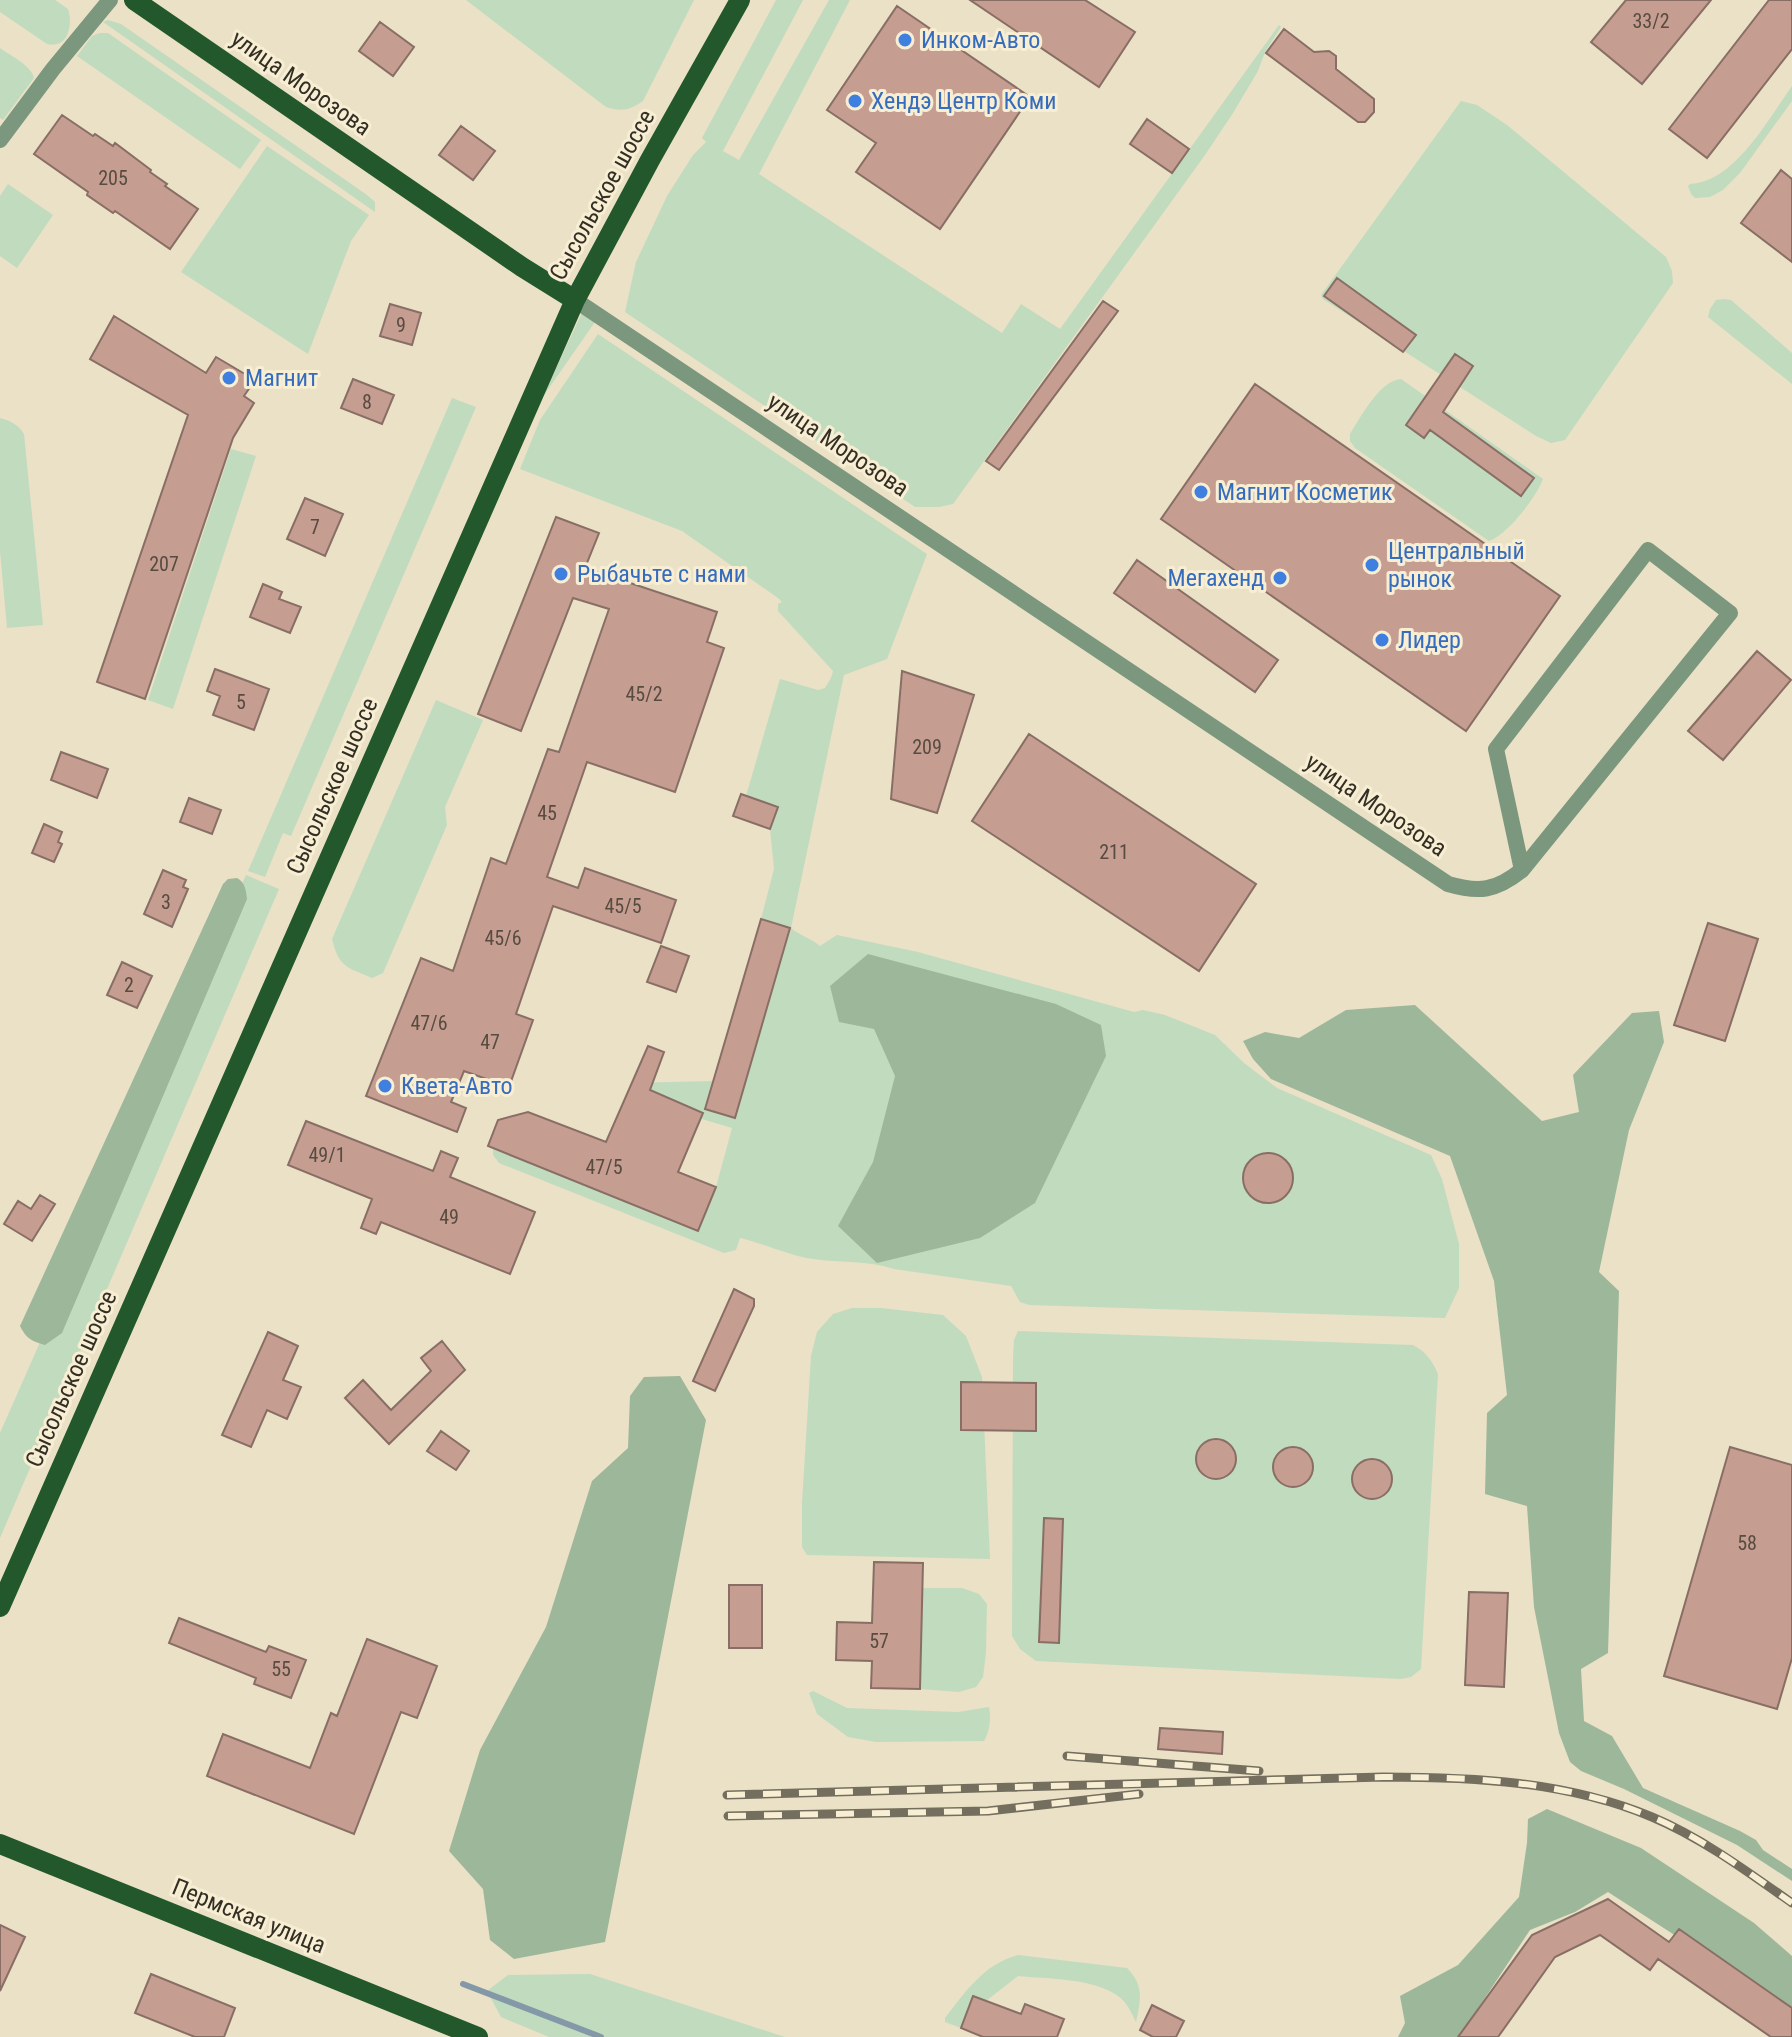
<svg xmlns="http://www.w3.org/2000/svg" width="1792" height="2037" viewBox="0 0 1792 2037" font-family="'Roboto Condensed',sans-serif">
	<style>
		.green { fill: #c1dbbf }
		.forest { fill: #9db79a }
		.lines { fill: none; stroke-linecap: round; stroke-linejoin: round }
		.stream { stroke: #8499a8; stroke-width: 6 }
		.building { fill: #c59e91; stroke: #896e65; stroke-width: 2 }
		.street { stroke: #7b977d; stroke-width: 16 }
		.primary { stroke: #22582b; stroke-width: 20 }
		.rail-casing { stroke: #746e5e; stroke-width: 9 }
		.rail { stroke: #f8eed3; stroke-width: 6; stroke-dasharray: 18; stroke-linecap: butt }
		.shop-dot { fill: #3f7fe0; stroke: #f8eed3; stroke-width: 3 }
		.labels { text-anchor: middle; stroke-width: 6; stroke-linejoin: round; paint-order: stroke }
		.number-label { font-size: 20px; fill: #584b40 }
		.shop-label { font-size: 24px; fill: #366cbe; stroke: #f8eed3; text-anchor: start }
		.street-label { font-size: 24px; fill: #332f25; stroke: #f8eed3 }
	</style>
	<rect width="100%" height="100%" fill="#eae1c6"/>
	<path class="green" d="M0,0h55l13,9c5,15 1,40 -21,35l-47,-32z
		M466,0h228l-51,101c-13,9 -21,11 -37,6z
		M776,0h27l-80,151 16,9 90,-160h21l-91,174 243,159 19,-29 39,25 219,-304 2,2 -16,25 -7,19 -25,42 -28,42 -252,349 -14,3h-24l-290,-195 11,-50 31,-66 26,-41 13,-13 -4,-4z
		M108,20l13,4 246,171 8,7v10l-272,-190z
		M100,33h8l153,107 -21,29 -163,-113 15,-20z
		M0,48c11,8 31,17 34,30l-31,42 -3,-2z
		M1792,86v15l-52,72 -17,17 -13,7 -15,1 -4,-4 -3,-8 2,-2c44,-1 79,-66 102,-98z
		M1461,101l16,4 30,20 159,132 6,14 1,12 -108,157 -14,3 -15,-7 -213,-137 -2,-4z
		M267,146l102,69 -18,26 -43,113 -127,-82z
		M8,184l45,31 -36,53 -17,-12v-60z
		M1724,299l7,1 61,53v31l-84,-67 2,-8 6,-9z
		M582,313l13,9 -53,76z
		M598,334l329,220 -40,105 -43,16 -53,253c9,8 20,10 29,18l17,-11 81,17 216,60 9,-2 22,5 50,20 29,28 33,25 154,67 11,24 17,65v44l-14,30 -416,-13 -9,-3 -9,-16 -117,-17c-26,-9 -54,-6 -81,-10 -25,-4 -48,-15 -73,-21l-4,12 -12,3 -225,-90 -6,-8v-7l205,82 18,-43 16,-59 -30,-9v-6l-71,-30 82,-2 22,36 55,-189 -29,-9 13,-50 -4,-40 8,-22 -32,-11 34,-117 38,11 7,-2 6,-10 2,-7 -55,-60v-7l4,-2 -4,-4 -96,-67 -162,-62 20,-49z
		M1401,379l142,100c-7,19 -36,56 -54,62l-134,-93 -5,-7v-7c11,-17 29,-53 51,-55z
		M452,398l24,9 -185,429 -8,-3 -18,44 -17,-6z
		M0,418c9,2 19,7 24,16l19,191 -36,3 -7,-77z
		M231,449l25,7 -83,253 -25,-9z
		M436,700l47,20 -38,87 2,18 -64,148 -11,5c-25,-11 -33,-10 -40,-39z
		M246,875l33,14 -279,649v-105z
		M852,1308h29l62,7 23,21 16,41 8,182 -183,-4 -5,-8v-44l9,-147 6,-24 16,-18z
		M1018,1331l395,14c13,7 19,15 25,29l-17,295 -10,8 -10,2 -365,-18 -16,-12 -8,-13 1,-278 1,-18z
		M923,1588h39l17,6 8,10 -1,49 -3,24 -7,10 -17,5 -39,-3z
		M813,1691l34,17 111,4 31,-5c2,11 1,24 -5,34l-108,1 -28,-5 -31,-23 -8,-21z
		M1018,1955l109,13c17,17 14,32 9,54 -5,-10 -9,-20 -18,-26 -25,-18 -70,-17 -100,-20l-32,25 -13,-5 -12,32 -16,-6v-4c20,-26 39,-54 73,-63z
		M590,1974l195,63h-236l-48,-20 -14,-26 21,-16z"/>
	<path class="forest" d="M237,878c8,4 9,12 10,21l-185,434 -17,12c-14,-4 -19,-7 -25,-19l203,-442 5,-5z
		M868,954l188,50 45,21 5,31 -71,147 -55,35 -103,25 -39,-37 35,-64 22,-86 -21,-47 -35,-7 -9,-36z
		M1415,1005l127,116 37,-9 -6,-37 59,-62 27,-2 5,31 -35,88 -30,142 20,19 -11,362 -27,16 3,52 28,15 31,52 97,43 16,9 7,10 29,19v12l-55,-36 -113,-56 -43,-18 -11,-9 -11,-29 -25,-126 -7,-101 -42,-12 2,-81 20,-18 -13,-114 -44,-125 -179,-77 -18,-20 -10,-18 22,-9 34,6 47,-28z
		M680,1376l26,44 -101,522 -91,17 -24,-19 -7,-51 -34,-38 31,-101 66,-123 46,-146 36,-33 2,-52 14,-19z
		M1547,1809l94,39 113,75 38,33v55l-184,-119 -33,20 -45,18 -71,107h-61l7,-14 -5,-27 58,-31 61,-68 8,-54 1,-24z"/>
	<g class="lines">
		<path class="stream" d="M463,1984l138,53"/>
	</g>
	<path class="building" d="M970,0h115l50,32 -36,55z
		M1626,0h85l-69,84 -51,-42z
		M1769,0h23v49l-85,109 -38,-29z
		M897,6l133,91 -90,132 -84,-57 20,-29 -49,-33z
		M380,22l34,25 -21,29 -34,-25z
		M1284,29l30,23 15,-1 7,5v13l38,30v13l-9,10h-7l-92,-69z
		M62,115l31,21 2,-2 18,12 2,-3 36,27 -1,2 17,12 -2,2 33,23 -28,40 -55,-38 -2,2 -26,-18 1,-3 -54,-38z
		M1147,119l42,30 -17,24 -42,-29z
		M461,126l34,25 -22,29 -34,-25z
		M1781,170l11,9v83l-51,-39z
		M1337,278l79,57 -13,17 -79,-56z
		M1103,301l15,10 -119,159 -13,-9z
		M390,304l31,9 -9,32 -32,-9z
		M114,316l92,57 10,-16 39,23 -11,16 10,7 -21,35 -88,261 -48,-17 91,-267 -98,-56z
		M1455,354l18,12 -30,46 91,66 -13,18 -91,-66 -6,8 -18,-13z
		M353,379l41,16 -12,29 -41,-16z
		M1255,384l305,212 -94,135 -305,-212z
		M305,498l38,16 -18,42 -38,-17z
		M556,517l43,16 -14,35 132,44 -10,30 17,6 -49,144 -88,-30 -40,115 31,11 7,-20 91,32 -15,43 -108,-37 -37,108 17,6 -24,67 -45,-16 -13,31 15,6 -9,24 -91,-36 55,-138 32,13 38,-113 15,6 42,-115 11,3 50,-143 -36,-11 -52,133 -43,-17z
		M1137,560l141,100 -23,32 -141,-99z
		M263,584l19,8 -3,7 22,8 -11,26 -40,-16z
		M1757,651l34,29 -68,80 -35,-29z
		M215,669l54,20 -15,41 -41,-15 7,-19 -13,-5z
		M902,671l72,24 -37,118 -46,-14z
		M1029,734l227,150 -57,87 -227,-150z
		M61,752l47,17 -11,29 -46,-18z
		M741,794l37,13 -8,22 -37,-13z
		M189,798l32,12 -9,24 -32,-12z
		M44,824l18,8 -4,10 4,2 -8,18 -22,-9z
		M163,870l23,10 -3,7 5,2 -16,38 -28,-13z
		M761,919l29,9 -55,190 -30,-9z
		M1708,923l50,16 -33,102 -51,-16z
		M661,946l28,10 -13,36 -29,-10z
		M122,962l30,14 -15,32 -30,-13z
		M648,1046l16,6 -14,38 53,23 -25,59 38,15 -18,44 -210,-85 10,-26 30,-8 78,30z
		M306,1121l127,50 8,-20 17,7 -8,19 85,35 -25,62 -129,-52 -5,12 -15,-6 11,-29 -84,-34z
		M1243 1178a25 25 0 1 1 50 0a25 25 0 1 1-50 0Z
		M40,1195l15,9 -23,37 -28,-17 14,-23 13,8z
		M734,1289l20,10v7l-39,85 -22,-10z
		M268,1332l30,14 -15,34 18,7 -14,32 -20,-9 -16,37 -29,-12z
		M442,1341l23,29 -76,74 -44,-46 18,-18 28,30 40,-39 -10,-13z
		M961,1382l75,1v48l-75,-1z
		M441,1431l28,20 -13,19 -29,-19z
		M1196 1459a20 20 0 1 1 40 0a20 20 0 1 1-40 0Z
		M1730,1447l62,18v193l-15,51 -113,-33z
		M1273 1467a20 20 0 1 1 40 0a20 20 0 1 1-40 0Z
		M1352 1479a20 20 0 1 1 40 0a20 20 0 1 1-40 0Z
		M1044,1518l19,1 -4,124 -20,-1z
		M874,1562l49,1 -3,126 -49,-1 1,-27 -36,-1 1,-38 35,1z
		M729,1585h33v63h-33z
		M1469,1592l39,1 -4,94 -39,-2z
		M179,1618l87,34 3,-6 37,14 -15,38 -37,-14 2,-6 -87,-35z
		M367,1639l70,27 -20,52 -16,-6 -47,122 -147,-58 16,-42 87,34 21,-55 6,3z
		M1160,1728l63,4 -1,22 -64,-5z
		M1608,1899l61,43 10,-13 113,79v29h-21l-113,-78 -8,11 -50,-35 -45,22 -57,80h-40l74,-102z
		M0,1925l25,12 -25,54z
		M151,1974l84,34 -11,29h-29l-60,-24z
		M973,1996l48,18 4,-10 39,15 -7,18h-74l-22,-9z
		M1152,2005l32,16 -8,16h-23l-13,-7z"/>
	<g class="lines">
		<path class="street" d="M0,140l53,-71 57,-69
			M575,300l873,584c31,9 48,7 74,-14l208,-257 -82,-63 -152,199 26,121"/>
		<path class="primary" d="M134,0l388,267 53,33
			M0,1607l575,-1307 75,-140 90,-160
			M0,1844l478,193"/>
		<defs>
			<path id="rail" d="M1067,1756l192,15
				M727,1795l656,-18c91,0 183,4 269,40 50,21 96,55 140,86
				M728,1816l260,-5 151,-17"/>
		</defs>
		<use href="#rail" class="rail-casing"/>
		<use href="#rail" class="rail"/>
	</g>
	<g class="shop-dot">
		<circle cx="905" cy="40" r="8"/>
		<circle cx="855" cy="101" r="8"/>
		<circle cx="229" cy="378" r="8"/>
		<circle cx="1201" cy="492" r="8"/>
		<circle cx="1372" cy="565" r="8"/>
		<circle cx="561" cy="574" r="8"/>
		<circle cx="1280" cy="578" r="8"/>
		<circle cx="1382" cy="640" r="8"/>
		<circle cx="385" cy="1086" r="8"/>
	</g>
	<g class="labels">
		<g class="number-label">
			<text x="1651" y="28">33/2</text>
			<text x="113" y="185">205</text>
			<text x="401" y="332">9</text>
			<text x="367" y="409">8</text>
			<text x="315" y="534">7</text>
			<text x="164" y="571">207</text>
			<text x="644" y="701">45/2</text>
			<text x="241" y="709">5</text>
			<text x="927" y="754">209</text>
			<text x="547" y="820">45</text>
			<text x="1114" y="859">211</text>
			<text x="166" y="909">3</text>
			<text x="623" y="913">45/5</text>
			<text x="503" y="945">45/6</text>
			<text x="129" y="992">2</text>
			<text x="429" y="1030">47/6</text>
			<text x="490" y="1049">47</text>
			<text x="327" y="1162">49/1</text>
			<text x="604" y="1174">47/5</text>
			<text x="449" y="1224">49</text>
			<text x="1747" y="1550">58</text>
			<text x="879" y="1648">57</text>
			<text x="281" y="1676">55</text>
		</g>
		<g class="shop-label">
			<text x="921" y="48">Инком-Авто</text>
			<text x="871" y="109">Хендэ Центр Коми</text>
			<text x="245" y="386">Магнит</text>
			<text x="1217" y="500">Магнит Косметик</text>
			<text x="1388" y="559">Центральный<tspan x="1388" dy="28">рынок</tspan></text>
			<text x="577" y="582">Рыбачьте с нами</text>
			<text x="1264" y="586" text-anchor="end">Мегахенд</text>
			<text x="1398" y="648">Лидер</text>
			<text x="401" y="1094">Квета-Авто</text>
		</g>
		<g class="street-label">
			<text transform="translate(301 83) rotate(35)" y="8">улица Морозова</text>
			<text transform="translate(602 195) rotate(-61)" y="8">Сысольское шоссе</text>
			<text transform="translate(838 445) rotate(34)" y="8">улица Морозова</text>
			<text transform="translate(332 786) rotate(-66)" y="8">Сысольское шоссе</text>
			<text transform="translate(1376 805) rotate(34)" y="8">улица Морозова</text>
			<text transform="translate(71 1379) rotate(-66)" y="8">Сысольское шоссе</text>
			<text transform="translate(249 1916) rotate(22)" y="8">Пермская улица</text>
		</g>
	</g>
</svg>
